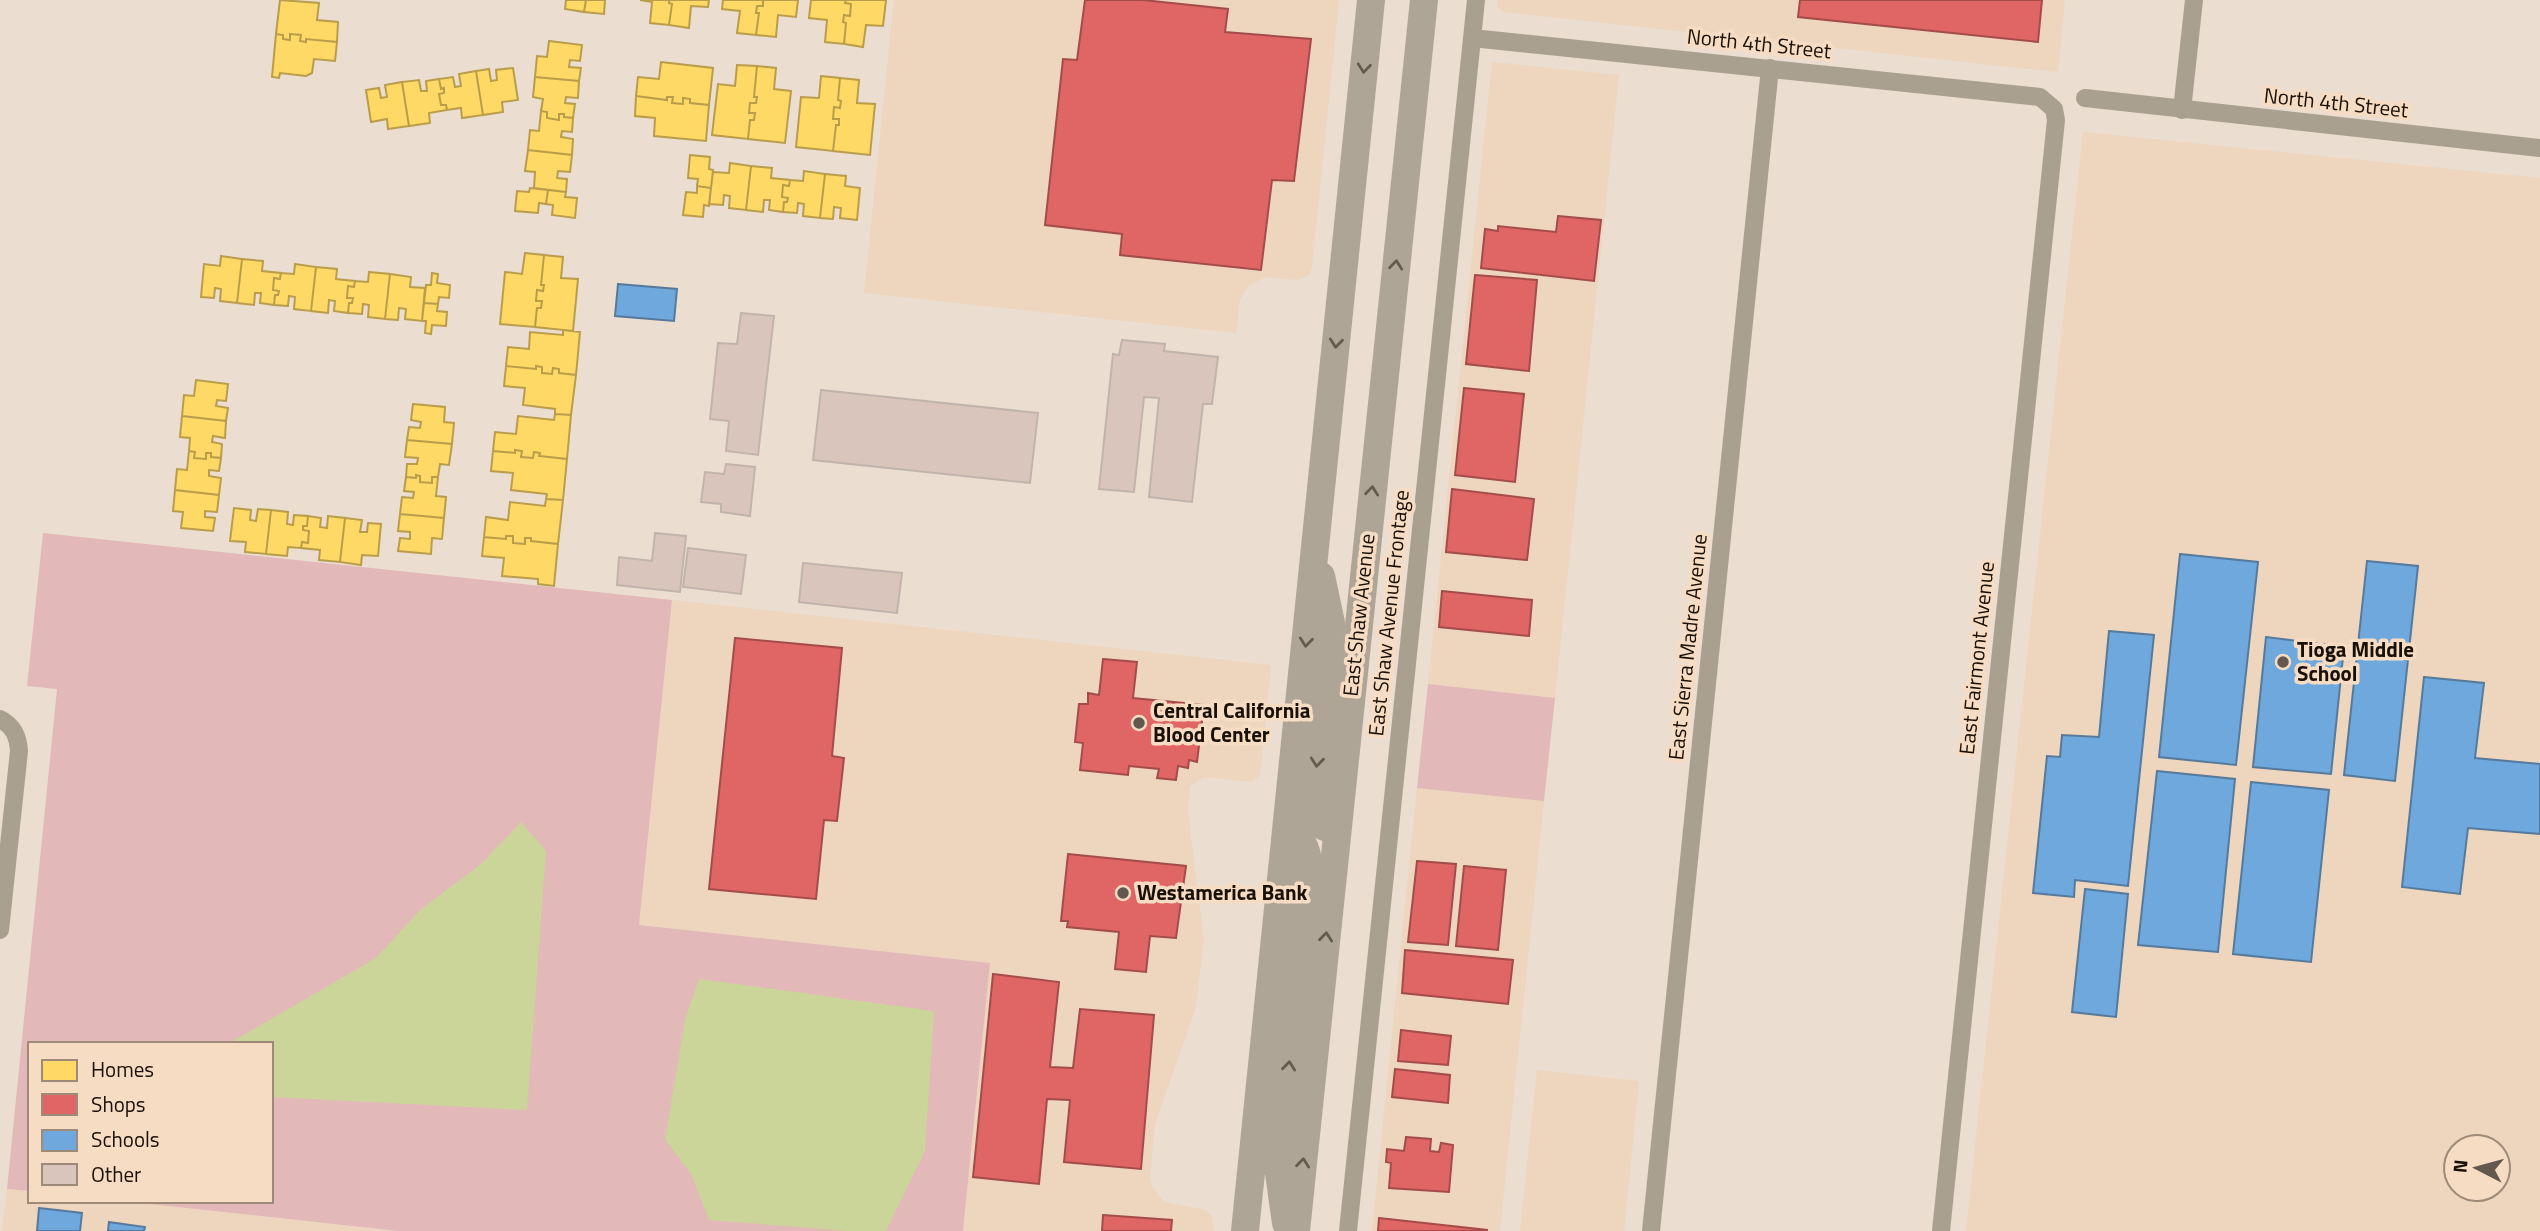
<svg xmlns="http://www.w3.org/2000/svg" width="2540" height="1231" viewBox="0 0 2540 1231" font-family="'Titillium Web',sans-serif">
	<style>
		.built { fill: #edd5be; fill-rule: evenodd }
		.green { fill: #e3b8b8 }
		.water { fill: #cbd599 }
		.homes { fill: #ffd966; stroke: #ba9d4a; stroke-width: 2 }
		.shops { fill: #e06666; stroke: #a44c4a; stroke-width: 2 }
		.schools { fill: #6fa8dc; stroke: #557a9c; stroke-width: 2 }
		.building { fill: #d9c5bc; stroke: #c1b4ac; stroke-width: 2 }
		.lines { fill: none; stroke-linecap: round; stroke-linejoin: round }
		.street { stroke: #a9a08f; stroke-width: 18 }
		.primary { stroke: #afa596; stroke-width: 28 }
		.oneway { stroke: #645a4e }
		.poi-dot { fill: #62584d; stroke: #f7dcc4; stroke-width: 2.5 }
		.labels { text-anchor: middle; stroke-width: 7; stroke-linejoin: round; paint-order: stroke }
		.street-label { font-size: 21px; fill: #191007; stroke: #f7dcc4 }
		.poi-label { font-size: 21px; font-weight: bold; fill: #191007; stroke: #f7dcc4; text-anchor: start }
	</style>
	<rect width="100%" height="100%" fill="#ebddd0"/>
	<path class="built" d="M894,0h445l-27,267 -3,8 -12,5 -31,-3 -17,8 -9,14 -4,34 -372,-40z
		M1497,0h568l-7,72 -554,-60 -7,-6z
		M1492,62l127,13 -64,623 -127,-14z
		M2083,132l457,46v1053h-574zM2456,1147h42v42h-42z
		M672,600l599,65 -11,110 -9,7 -47,-5 -14,9 -2,27 16,128 -9,69 -40,114 -5,53 2,10 12,15 42,8 6,6 2,15h-251l27,-268 -351,-38z
		M1417,788l127,13 -44,430h-128z
		M1537,1070l102,11 -15,150h-104z
		M7,1189l23,2v10h92l275,30h-395z"/>
	<path class="green" d="M43,533l629,67 -33,325 351,38 -27,268h-565l-276,-30h149v-157h-241v147l-23,-2 50,-500 -30,-3z
		M1428,684l127,14 -11,103 -127,-13z"/>
	<path class="water" d="M521,822l25,29 -19,259 -256,-13v-53h-43l148,-86 45,-49 60,-45z
		M699,979l235,32 -9,140 -39,80h-37l-140,-11 -18,-46 -26,-35 20,-120z"/>
	<path class="homes" d="M280,0l39,3 -2,17 21,2 -1,20 -31,-3v3l-6,-1 1,-6 -11,-1v6l-7,-1v-4l-7,-1z
		M566,0h20l-2,12 -19,-3z
		M586,0h19l-1,14 -20,-2z
		M640,0h29v3l3,1 -3,21 -19,-2 2,-21z
		M669,0h40l-1,7 -17,-1 -2,22 -20,-3 3,-21 -3,-1z
		M723,0h40v6h-6l-1,7h3l-3,22 -19,-2 3,-22 -18,-2z
		M763,0h35l-2,17 -18,-2 -2,22 -20,-2 3,-22h-3l1,-7h6z
		M811,0h35l-1,3 6,1 -1,12 -6,-1 -1,7 3,1 -2,21 -19,-2 2,-22 -18,-2z
		M846,0h40l-3,26 -17,-1 -3,22 -19,-3 2,-21 -3,-1 1,-7 6,1 1,-12 -6,-1z
		M276,34l7,1v4l7,1v-6l11,1 -1,6 6,1v-3l31,3 -2,19 -21,-2 -2,14 -6,3 -26,-3 -1,5 -7,-1z
		M549,41l33,4 -2,16 -10,-1 -1,7 12,1 -2,13 -44,-4 2,-21 10,1z
		M661,62l52,6 -4,37 -19,-2v-4l-7,-1v6l-11,-1 1,-6h-6v3l-31,-4 2,-19 21,2z
		M737,65l20,1 -3,31h3l-1,6h-6l-1,10h6l-1,7h-4l-2,19 -36,-4 6,-51 17,2z
		M757,66l19,2 -2,21 17,2 -6,52 -37,-4 2,-19h4l1,-7h-6l1,-10h6l1,-6h-3z
		M513,68l5,32 -16,2 1,10 -20,3 -7,-44 13,-2 2,12 6,-1 -1,-10z
		M476,71l7,44 -21,3 -1,-10 -14,2 -1,-5h-5l-2,-11 5,-1v-5l-3,1 -2,-10 14,-2 2,10 6,-1 -2,-12z
		M821,76l19,2 -2,22 3,1 -1,7 -6,-1 -1,12h6v6h-3l-3,26 -37,-4 5,-50 18,1z
		M535,77l44,4 -1,17 -12,-1 -1,6 10,1 -2,14 -9,-1v-3h-5v6l-12,-2v-6l-6,-1 2,-12 -10,-2z
		M840,78l19,2 -2,23 18,1 -5,51 -37,-4 3,-26h3v-6h-6l1,-12 6,1 1,-7 -3,-1z
		M439,79l2,10 3,-1v5l-5,1 2,11h5l1,5 -18,3 1,10 -21,3 -7,-44 17,-2 2,11h6l-1,-10z
		M402,82l7,44 -21,3 -1,-10 -16,3 -5,-32 13,-2 2,10 6,-1 -2,-12z
		M636,96l31,4v-3h6l-1,6 11,1v-6l7,1v4l19,2 -3,36 -52,-5 1,-18 -20,-2z
		M541,111l6,1v6l12,2v-6h5v3l9,1 -1,14 -10,-1 -1,6 12,2 -1,16 -44,-5 2,-20 9,1z
		M528,150l44,5 -2,17 -12,-1 -1,7 10,1 -1,13 -32,-4 1,-16 -10,-1z
		M690,155l20,2 -1,12 4,1 -2,18 -14,-2 1,-7 -10,-1z
		M730,163l21,3 -5,44 -17,-2 1,-12 -6,-1 -1,10 -14,-1 4,-32 16,1z
		M751,166l21,2 -1,10 19,2 -1,6 -6,-1 -1,12 6,1 -1,4h-3l-1,10 -14,-2 1,-10h-6l-1,12 -17,-2z
		M804,171l21,3 -5,44 -17,-2 1,-12 -6,-1 -1,10 -14,-1 1,-10h3l1,-4 -6,-1 1,-12 6,1 1,-6 13,1z
		M825,174l21,2 -1,10 15,2 -3,32 -17,-2 1,-10 -7,-1 -1,12 -13,-1z
		M697,186l14,2 -2,18 -5,-1 -1,12 -20,-2 3,-23 11,1z
		M530,188l18,2 -2,14 -7,-1 -1,10 -23,-2 2,-20 12,1z
		M548,190l18,2 -1,5 12,1 -2,20 -23,-3 1,-10 -7,-1z
		M525,253l19,2 -3,30h3l-1,6 -6,-1 -1,11h6l-1,7h-4l-2,19 -35,-3 5,-52 17,2z
		M544,255l19,2 -2,21 17,1 -5,52 -38,-4 2,-19h4l1,-7h-6l1,-11 6,1 1,-6h-3z
		M221,256l21,3 -5,44 -17,-2 1,-12 -6,-1 -1,10 -13,-1 3,-33 16,2z
		M242,259l21,2 -1,10 19,2 -1,6 -6,-1 -1,12 6,1 -1,4h-3l-1,10 -14,-2 1,-10h-6l-1,12 -17,-2z
		M295,264l21,3 -5,44 -17,-2 1,-12 -6,-1 -1,10 -14,-1 1,-10h3l1,-4 -6,-1 1,-12 6,1 1,-6 13,1z
		M316,267l21,2 -1,10 19,2 -1,6 -6,-1 -1,12h6l-1,5h-3l-1,10 -14,-2 1,-10 -6,-1 -1,13 -17,-2z
		M369,272l21,2 -5,45 -17,-2 1,-12 -6,-1 -1,10 -14,-1 1,-10h3l1,-5h-6l1,-12 6,1 1,-6 13,1z
		M432,273l6,1 -1,9 13,2 -1,13 -10,-1 -1,7 -14,-1 2,-18h5z
		M390,274l21,3 -1,10 15,1 -3,33 -17,-2 1,-10 -7,-1 -1,12 -13,-1z
		M424,303l14,1 -1,7 10,1 -1,14 -14,-1 -1,9 -6,-1 1,-12h-4z
		M563,330l17,2 -4,43 -17,-2v-4l-6,-1 -1,6 -10,-1v-6l-6,-1v3l-30,-3 2,-19 21,2 1,-17 33,3z
		M506,366l30,3v-3l6,1v6l10,1 1,-6 6,1v4l17,2 -5,40 -16,-1v-5l-32,-4 2,-17 -21,-2z
		M196,380l32,4 -2,17 -9,-1 -1,6 12,2 -2,13 -44,-5 2,-21 10,1z
		M413,404l32,3 -1,15 10,1 -2,21 -45,-4 2,-13 11,1 1,-6 -10,-2z
		M555,414l16,1 -4,44 -28,-3 1,-3 -6,-1 -1,6 -12,-1 1,-6 -7,-1v3l-22,-2 2,-19 21,2 2,-18 36,4z
		M182,416l44,5 -1,17 -12,-2 -1,6 10,2 -1,14 -10,-1v-4h-5v6l-12,-1 1,-6 -6,-1 1,-13 -10,-1z
		M407,440l45,4 -3,21 -9,-1 -2,13h-6v6l-12,-1v-6l-4,-1v3l-10,-1 1,-13h10l1,-6 -13,-1z
		M515,450l7,1 -1,6 12,1 1,-6 6,1 -1,3 28,3 -4,41 -17,-1 1,-5 -36,-4 2,-17 -22,-2 2,-20 22,2z
		M189,451l6,1 -1,6 12,1v-6h5v4l10,1 -2,13 -10,-1v6l12,2 -2,17 -44,-5 2,-21 10,1z
		M416,475l4,1v6l12,1v-6h6l-2,19 10,1 -2,21 -44,-4 2,-17 11,1 1,-6 -10,-1 2,-14 10,1z
		M175,490l44,5 -2,17 -12,-1v6l10,1 -2,13 -32,-3 2,-16 -10,-1z
		M546,499l17,1 -5,44 -27,-3v-3h-6v6l-12,-1v-7h-7v3l-22,-2 2,-20 22,3 2,-18 35,4z
		M234,508l17,2 -1,10 6,1 2,-12 13,1 -5,44 -21,-2 1,-10 -16,-1z
		M271,510l17,2 -1,12 6,1 1,-10 14,1 -1,10h-4v4l6,1 -1,12 -6,-1 -1,6 -13,-1 -1,9 -21,-2z
		M400,514l44,4 -2,21 -10,-1 -1,16 -33,-3 2,-13 10,1v-7l-12,-1z
		M308,516l13,2 -1,9 7,1 1,-12 17,2 -5,44 -21,-2 1,-10 -19,-2 1,-6 6,1 1,-12 -6,-1v-4h4z
		M345,518l17,2 -2,12h7l1,-9 13,1 -3,32 -16,-1 -1,10 -21,-3z
		M506,536h7v7l12,1v-6h6v3l27,3 -4,42 -16,-2v-5l-36,-3 2,-18 -22,-2 2,-19 22,2z"/>
	<path class="shops" d="M1085,0h58l85,9 -3,23 86,7 -17,142 -22,-1 -11,90 -141,-15 2,-21 -77,-9 18,-166 14,1z
		M1800,0h242l-4,42 -240,-25z
		M1558,216l43,4 -7,61 -113,-13 4,-39 13,2v-5l58,6z
		M1475,275l62,5 -8,91 -63,-7z
		M1464,388l60,6 -9,88 -60,-7z
		M1452,489l82,10 -7,61 -81,-8z
		M1442,591l90,9 -3,36 -90,-9z
		M735,638l107,10 -10,108 12,2 -7,63 -13,-1 -8,79 -107,-10z
		M1103,659l34,3 -4,36 71,7 -7,57 -8,-2 -1,8 -10,-2 -2,14 -19,-2 2,-9 -30,-3 -1,9 -48,-5 3,-27 -8,-1 4,-38h9v-11l11,2z
		M1068,854l118,12 -10,72 -26,-2 -4,36 -31,-3 4,-37 -52,-5 1,-6h-7z
		M1417,861l39,3 -8,81 -40,-3z
		M1464,866l42,4 -8,80 -42,-4z
		M1405,950l108,10 -5,44 -106,-11z
		M993,974l66,8 -9,85 23,1 7,-59 74,6 -13,154 -77,-7 6,-62 -23,-1 -8,85 -66,-7z
		M1401,1030l50,6 -3,29 -50,-4z
		M1395,1069l55,6 -2,28 -56,-6z
		M1406,1137l25,2 -1,12 9,1 2,-9 12,2 -4,47 -60,-4 2,-25 -5,-1 1,-13 17,2z
		M1103,1215l69,5 -1,11h-69z
		M1379,1218l108,12v1h-109z"/>
	<path class="schools" d="M618,284l59,5 -3,32 -59,-5z
		M2180,554l78,8 -22,203 -77,-8z
		M2367,561l51,5 -23,215 -51,-6z
		M2109,631l45,4 -26,251 -53,-6 -1,17 -41,-4 14,-137 13,1 2,-22 37,2z
		M2266,637l78,10 -13,127 -78,-7z
		M2424,677l60,6 -9,75 65,6v70l-72,-6 -8,66 -58,-7z
		M2157,771l78,8 -17,173 -80,-7z
		M2251,782l78,8 -18,172 -78,-8z
		M2085,889l43,5 -12,123 -44,-5z
		M39,1208l43,5 -2,18h-43z
		M109,1222l36,5 -1,4h-36z"/>
	<path class="building" d="M741,313l33,3 -16,139 -32,-4 3,-30 -19,-2 8,-76 19,1z
		M1122,340l43,4 -1,7 54,6 -6,47h-9l-11,98 -43,-5 10,-99 -15,-1 -10,95 -35,-3 14,-135 6,1z
		M821,390l217,23 -8,70 -217,-23z
		M726,464l29,3 -5,49 -29,-4v-8l-20,-2 4,-30 19,2z
		M655,533l31,3 -6,56 -63,-7 2,-28 33,4z
		M688,548l58,7 -5,39 -58,-7z
		M803,563l99,10 -5,40 -98,-11z"/>
	<g class="lines">
		<path class="street" d="M1472,38l568,59 14,12 2,11 -115,1111
			M2085,98l455,50
			M2182,110l12,-110
			M0,719c14,7 18,18 19,32l-19,179
			M1348,1231l128,-1231
			M1651,1231l119,-1163"/>
		<path class="primary" d="M1321,576l10,47 -19,188c4,13 11,17 25,19
			M1286,1223l-8,-57 31,-299c-2,-19 -7,-29 -22,-41
			M1245,1231l126,-1231
			M1296,1231l128,-1231"/>
	</g>
	<defs><path id="oneway-chevron" d="M-2-3.5L2.5 0L-2 3.5" fill="none" stroke-width="1.6" stroke-linecap="round" stroke-linejoin="round" transform="scale(1.75)"/></defs>
	<g class="oneway">
		<use href="#oneway-chevron" transform="translate(1364 68) rotate(96)"/>
		<use href="#oneway-chevron" transform="translate(1396 265) rotate(-84)"/>
		<use href="#oneway-chevron" transform="translate(1336 343) rotate(96)"/>
		<use href="#oneway-chevron" transform="translate(1372 491) rotate(-84)"/>
		<use href="#oneway-chevron" transform="translate(1306 642) rotate(96)"/>
		<use href="#oneway-chevron" transform="translate(1317 762) rotate(96)"/>
		<use href="#oneway-chevron" transform="translate(1326 937) rotate(-84)"/>
		<use href="#oneway-chevron" transform="translate(1289 1066) rotate(-84)"/>
		<use href="#oneway-chevron" transform="translate(1303 1163) rotate(-84)"/>
	</g>
	<g class="poi-dot">
		<circle cx="2283" cy="662" r="7"/>
		<circle cx="1139" cy="723" r="7"/>
		<circle cx="1123" cy="893" r="7"/>
	</g>
	<g class="labels">
		<g class="street-label">
			<text transform="translate(1759 44) rotate(6)" y="7">North 4th Street</text>
			<text transform="translate(2336 103) rotate(6)" y="7">North 4th Street</text>
			<text transform="translate(1389 613) rotate(-84)" y="7">East Shaw Avenue Frontage</text>
			<text transform="translate(1359 615) rotate(-84)" y="7">East Shaw Avenue</text>
			<text transform="translate(1688 647) rotate(-84)" y="7">East Sierra Madre Avenue</text>
			<text transform="translate(1977 658) rotate(-84)" y="7">East Fairmont Avenue</text>
		</g>
		<g class="poi-label">
			<text x="2297" y="657">Tioga Middle<tspan x="2297" dy="24">School</tspan></text>
			<text x="1153" y="718">Central California<tspan x="1153" dy="24">Blood Center</tspan></text>
			<text x="1137" y="900">Westamerica Bank</text>
		</g>
	</g>
	<rect x="28" y="1042" width="245" height="161" fill="#f7dcc4" stroke="#9e8a78" stroke-width="2"/>
	<rect x="42" y="1060" width="35" height="21" fill="#ffd966" stroke="#9e8a78" stroke-width="2"/>
	<text x="91" y="1077" font-size="21" fill="#191007">Homes</text>
	<rect x="42" y="1094" width="35" height="21" fill="#e06666" stroke="#9e8a78" stroke-width="2"/>
	<text x="91" y="1112" font-size="21" fill="#191007">Shops</text>
	<rect x="42" y="1130" width="35" height="21" fill="#6fa8dc" stroke="#9e8a78" stroke-width="2"/>
	<text x="91" y="1147" font-size="21" fill="#191007">Schools</text>
	<rect x="42" y="1164" width="35" height="21" fill="#d9c5bc" stroke="#9e8a78" stroke-width="2"/>
	<text x="91" y="1182" font-size="21" fill="#191007">Other</text>
	<g transform="translate(2477 1168) rotate(276)"><circle r="33" fill="#f7dcc4" stroke="#9e8a78" stroke-width="2"/>
	<path d="M0-5L12 26L0 18L-12 26Z" fill="#62584d"/>
	<text y="-10" font-size="19" font-weight="bold" text-anchor="middle" fill="#191007">N</text>
	</g>
</svg>
